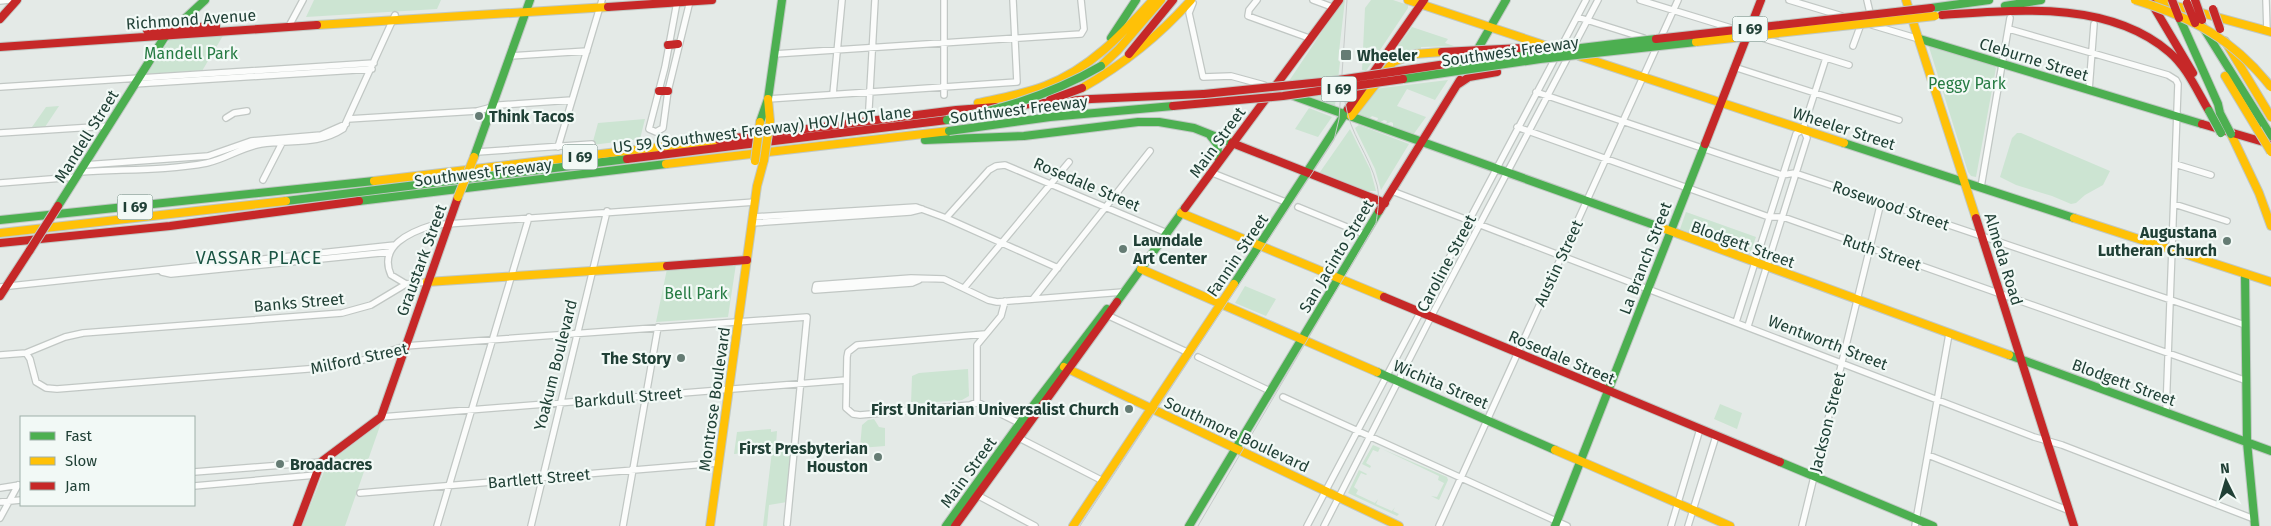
<svg xmlns="http://www.w3.org/2000/svg" width="2271" height="526" viewBox="0 0 2271 526" font-family="'Fira Sans',sans-serif">
	<style>
		.green { fill: #cce4d2 }
		.lines { fill: none; stroke-linecap: round; stroke-linejoin: round }
		.street-casing { stroke: #c1c7c4; stroke-width: 8 }
		.fast-casing { stroke: #c0c8c4; stroke-width: 10 }
		.slow-casing { stroke: #c0c8c4; stroke-width: 10 }
		.jam-casing { stroke: #c0c8c4; stroke-width: 10 }
		.street { stroke: #fbfcfb; stroke-width: 5.5 }
		.fast { stroke: #4caf50; stroke-width: 8 }
		.slow { stroke: #ffc107; stroke-width: 8 }
		.jam { stroke: #c62828; stroke-width: 8 }
		.tram { stroke: #c7cbca; stroke-width: 1 }
		.fast-bridge-casing { stroke: #c0c8c4; stroke-width: 10; stroke-linecap: butt }
		.slow-bridge-casing { stroke: #c0c8c4; stroke-width: 10; stroke-linecap: butt }
		.jam-bridge-casing { stroke: #c0c8c4; stroke-width: 10; stroke-linecap: butt }
		.fast-bridge { stroke: #4caf50; stroke-width: 8 }
		.slow-bridge { stroke: #ffc107; stroke-width: 8 }
		.jam-bridge { stroke: #c62828; stroke-width: 8 }
		.poi-dot { fill: #657c74; stroke: #f2f9f6; stroke-width: 2 }
		.labels { text-anchor: middle; stroke-width: 4.5; stroke-linejoin: round; paint-order: stroke }
		.shield { fill: #f2f9f6; stroke: #5f7870; stroke-width: 1 }
		.shield-label { font-size: 15px; font-weight: bold; fill: #204036 }
		.street-label { font-size: 16px; fill: #204036; stroke: #f2f9f6 }
		.park-label { font-size: 16px; fill: #267b43; stroke: #f2f9f6 }
		.poi-label { font-size: 16px; font-weight: bold; fill: #204036; stroke: #f2f9f6; text-anchor: start }
		.neighbourhood-label { font-size: 18px; letter-spacing: 1px; fill: #1a5443; stroke: #f2f9f6 }
	</style>
	<rect width="100%" height="100%" fill="#e4eae7"/>
	<path class="green" d="M314,0h127l-4,9 -131,8z
		M1343,0h2l-7,60 2,2 -5,44 -50,-19z
		M1371,0h22l15,5v3l-42,63 -4,-1 3,-62z
		M1412,27l36,12 -3,4 9,3 -33,1v3l-39,18z
		M224,34l-22,37 -55,3 23,-35 5,-3z
		M1930,46l63,18 3,4 -20,109 -5,-1 -3,-4 -39,-125z
		M1448,80l-13,20 -28,-11 -10,17 29,11 -13,18 -20,-8v-4l-2,-1 -5,2 1,-3 -3,-1 -5,3 -2,-2 1,-3 -6,-2 -3,3 -11,-3 16,-27z
		M59,106l-14,21h-13l14,-20z
		M1309,108l23,9 -14,20 -23,-8z
		M645,119l-5,20 -48,6 6,-22z
		M1359,125l50,19 -28,46 -6,-21 -20,-41z
		M1350,129l20,40 6,22h-8l-48,-19z
		M2017,133h4l89,38 -7,14 -18,10 -9,8 -5,1 -19,-8 -36,-11 -16,-8 12,-39z
		M1686,212l70,25 -6,17 -70,-25z
		M736,264l-8,53 -72,5 11,-53z
		M1245,286l31,13 -10,17 -31,-13z
		M968,369l1,27 -7,4 -51,4 1,-28 7,-3z
		M1720,404l22,9 -5,16 -23,-10z
		M874,419l5,8 6,1v18l-25,2 2,-23 6,-5z
		M381,423l-36,103h-43l25,-62z
		M771,429v3l6,-1 -1,14 13,9h2l-4,48 -18,3 -2,21h-4l9,-75 -38,3 3,-22z
		M1373,445l74,32 1,3 -9,20 -8,-4 6,1 7,-14 -6,-3 1,-4 -59,-28 -2,4 -5,-2 -7,13 5,3 -1,2 -8,-4z
		M1359,470l8,4 -1,1 -5,-2 -7,14 4,3 -2,4 19,9 3,-4 -2,5 16,7 3,-4 -2,4 6,3 -2,2 -49,-23z"/>
	<g class="lines">
		<defs>
			<path id="street" d="M944,0v95
				M1257,0l-8,10 -1,6 61,22
				M1313,0l19,7
				M1640,0l91,28
				M1789,0l53,16
				M1867,0l4,17
				M2266,0l1,31
				M0,1l9,-1
				M677,2l-12,65 -16,62 7,3 7,-4 5,-37 22,-90
				M1193,3l-4,10 14,64 28,-1 33,9
				M1577,17l67,21
				M1872,25l47,14
				M289,26l14,-26
				M2009,29l159,46 8,5 2,4 -12,328
				M1759,37l90,28
				M1853,46l8,-22
				M774,54l307,-20 3,-5 -3,-29
				M510,56l77,-5
				M1734,67l165,53
				M134,84l238,-15
				M0,87l374,-24
				M2089,90l5,-66
				M1536,92l246,83 13,-2 450,152
				M833,94l9,-94
				M768,99l249,-17 -4,-82
				M869,108l6,-108
				M226,118l8,-5 13,-2
				M348,119l129,-8 23,-6 72,-5
				M1517,127l252,90h14l464,164
				M0,133l109,-7
				M558,147l44,-147
				M477,152l115,-8
				M2175,164l36,11
				M84,165l124,-9 43,-15 70,-6 25,-11
				M80,172c42,-3 85,-1 127,-9 19,-4 35,-16 54,-19 29,-5 56,2 82,-15l52,-114
				M1210,172l78,31
				M263,180l19,-37
				M0,183l76,-6
				M1981,187l29,-169
				M1392,191l642,246 28,8 192,74
				M2174,204l53,17
				M1298,207l66,27
				M753,217l163,-10 30,11 112,50
				M946,218l43,-48 7,-4 9,-1 162,68
				M752,223l158,-11 12,-3
				M162,272l9,2 219,-22
				M919,280l-7,3 -97,7 1,-5 95,-7 33,1 44,21 9,2 126,-10
				M406,284l-15,-9c-13,-29 19,-43 42,-50l322,-23
				M0,287l395,-42
				M964,288l105,-126
				M1033,299l117,-148
				M1109,316l80,37
				M1736,322l60,-188 7,-5 23,-71
				M1748,326l59,-188 -4,-9
				M985,334l-128,11 -9,7 -1,5 -1,51 7,6 7,1 110,-10 7,-3 44,22
				M26,353l4,6 6,23 10,6 11,1 263,-21 43,-8 42,-14 402,-29 -20,207
				M0,355l26,-2 39,-16 18,-4 259,-20 29,-8 35,-21 21,-2
				M1198,357l72,34
				M1283,397l284,129
				M977,402v-57l24,-29 4,-15
				M381,417l465,-37
				M1017,437l86,44
				M1928,455l142,56
				M194,472l127,-10
				M194,486l122,-11
				M0,488l19,-3
				M360,493l358,-30
				M977,495l58,31
				M0,502l21,-2
				M0,518l18,-33
				M437,526l92,-309
				M531,526l76,-315
				M623,526l35,-199
				M1307,526l279,-526
				M1324,526l109,-213 165,-313
				M1439,526l239,-526
				M1671,526l29,-97
				M1688,526l28,-90
				M1802,526l79,-324
				M1915,526l34,-192"/>
			<path id="fast" d="M2005,6l36,-6
				M1931,8l58,-8
				M2180,19l38,85 2,9
				M2201,24l70,112
				M1111,38l25,-38
				M1920,39l282,85
				M1475,54l31,-54
				M1291,95l366,131
				M760,122l8,-23 14,-99
				M1209,134l8,10 2,17
				M925,140l99,-4 114,-14h21l35,6 38,15
				M1844,143l230,75
				M474,157l56,-157
				M286,201l341,-42
				M359,201l307,-37
				M58,206l106,-168 41,-38
				M0,220l374,-39
				M2245,274l2,168 8,84
				M1234,284l114,-175
				M1117,302l68,-94
				M2009,355l262,96
				M1377,372l178,78
				M1780,462l153,64
				M946,526l74,-103 87,-114
				M1189,526l190,-315
				M1555,526l150,-382"/>
			<path id="slow" d="M1408,0l148,49
				M1906,0l70,218
				M2154,0l117,32
				M317,25l291,-18
				M2225,41l46,76
				M1579,56l265,87
				M1101,66l17,-16 43,-50
				M2225,76l32,53
				M1082,88c42,-24 77,-52 109,-88
				M768,99l2,22
				M978,103c23,-5 46,-9 67,-17 45,-17 77,-52 108,-86
				M1351,116l42,-54 22,-8 27,-2
				M2231,134l28,59 12,33
				M666,164l283,-33
				M374,181l345,-41
				M1181,213l203,84
				M2074,218l197,64
				M1657,226l352,129
				M0,233l286,-32
				M1141,269l236,103
				M427,282l240,-16
				M1064,367l335,159
				M1555,450l175,76
				M710,526l47,-340 7,-26
				M1073,526l161,-242"/>
			<path id="jam" d="M2152,4l41,69
				M608,7l104,-7
				M1942,15c74,-5 166,-15 227,37 18,15 28,39 40,59
				M0,19l17,-19
				M147,30l69,-4
				M668,45l10,-1
				M0,47l317,-22
				M1129,54l44,-54
				M1457,85l12,-8 28,-5
				M659,91h9
				M1020,105l71,-6 113,-5
				M1348,109l76,-109
				M2202,124l65,19
				M719,140l237,-30 40,-3
				M1232,143l153,60
				M1705,144l56,-144
				M627,159l320,-39
				M1185,208l154,-208
				M1379,211l81,-131
				M1976,218l98,308
				M0,243l170,-17 189,-25
				M667,266l80,-6
				M0,296l30,-46
				M1384,297l396,165
				M297,526l24,-64 60,-45 77,-220
				M955,526l162,-224"/>
		</defs>
		<use href="#street" class="street-casing"/>
		<use href="#fast" class="fast-casing"/>
		<use href="#slow" class="slow-casing"/>
		<use href="#jam" class="jam-casing"/>
		<use href="#street" class="street"/>
		<use href="#fast" class="fast"/>
		<use href="#slow" class="slow"/>
		<use href="#jam" class="jam"/>
		<path class="tram" d="M1080,526l254,-386 5,-21 8,-119
			M1198,526l178,-303c2,-13 4,-26 1,-38 -8,-31 -27,-50 -32,-83"/>
		<defs>
			<path id="fast-bridge" d="M1446,64l210,-25
				M1403,79l137,-20 156,-17
				M2209,111l12,22
				M2220,113l11,21
				M947,120c55,-10 106,-26 154,-54
				M949,131l101,-14 123,-11"/>
			<path id="slow-bridge" d="M2135,0c58,18 98,39 136,87
				M1696,42l239,-26
				M2257,129l14,23
				M764,160l6,-39
				M755,161l5,-39
				M458,197l16,-40"/>
			<path id="jam-bridge" d="M2172,0l7,18
				M2195,0l7,20
				M2187,3l8,20
				M2213,9l7,20
				M1656,39l275,-31
				M1442,52l80,-4
				M1204,94l128,-13 114,-17
				M1050,100l32,-12
				M1173,106l110,-10 120,-17
				M30,250l28,-44"/>
		</defs>
		<use href="#fast-bridge" class="fast-bridge-casing"/>
		<use href="#slow-bridge" class="slow-bridge-casing"/>
		<use href="#jam-bridge" class="jam-bridge-casing"/>
		<use href="#fast-bridge" class="fast-bridge"/>
		<use href="#slow-bridge" class="slow-bridge"/>
		<use href="#jam-bridge" class="jam-bridge"/>
	</g>
	<g class="poi-dot">
		<rect x="1340" y="49" width="12" height="12" rx="2.5"/>
		<circle cx="479" cy="116" r="5"/>
		<circle cx="2227" cy="241" r="5"/>
		<circle cx="1123" cy="249" r="5"/>
		<circle cx="681" cy="358" r="5"/>
		<circle cx="1129" cy="409" r="5"/>
		<circle cx="878" cy="457" r="5"/>
		<circle cx="280" cy="464" r="5"/>
	</g>
	<g class="labels">
		<g class="shield">
			<rect x="1732.5" y="16.5" width="35" height="25" rx="4"/>
			<rect x="1321.5" y="76.5" width="35" height="25" rx="4"/>
			<rect x="562.5" y="144.5" width="35" height="25" rx="4"/>
			<rect x="117.5" y="194.5" width="35" height="25" rx="4"/>
		</g>
		<g class="shield-label">
			<text x="1750" y="34">I 69</text>
			<text x="1339" y="94">I 69</text>
			<text x="580" y="162">I 69</text>
			<text x="135" y="212">I 69</text>
		</g>
		<g class="street-label">
			<text transform="translate(191 19) rotate(-4)" y="6">Richmond Avenue</text>
			<text transform="translate(1510 51) rotate(-8)" y="6">Southwest Freeway</text>
			<text transform="translate(2034 59) rotate(17)" y="6">Cleburne Street</text>
			<text transform="translate(1019 109) rotate(-7)" y="6">Southwest Freeway</text>
			<text transform="translate(1844 128) rotate(18)" y="6">Wheeler Street</text>
			<text transform="translate(762 129) rotate(-7)" y="6">US 59 (Southwest Freeway) HOV/HOT lane</text>
			<text transform="translate(86 136) rotate(-58)" y="6">Mandell Street</text>
			<text transform="translate(1217 142) rotate(-54)" y="6">Main Street</text>
			<text transform="translate(483 172) rotate(-7)" y="6">Southwest Freeway</text>
			<text transform="translate(1087 184) rotate(23)" y="6">Rosedale Street</text>
			<text transform="translate(1891 205) rotate(19)" y="6">Rosewood Street</text>
			<text transform="translate(1743 244) rotate(20)" y="6">Blodgett Street</text>
			<text transform="translate(1882 252) rotate(19)" y="6">Ruth Street</text>
			<text transform="translate(1237 255) rotate(-56)" y="6">Fannin Street</text>
			<text transform="translate(1336 256) rotate(-59)" y="6">San Jacinto Street</text>
			<text transform="translate(1645 258) rotate(-69)" y="6">La Branch Street</text>
			<text transform="translate(2004 259) rotate(73)" y="6">Almeda Road</text>
			<text transform="translate(421 260) rotate(-70)" y="6">Graustark Street</text>
			<text transform="translate(1446 263) rotate(-62)" y="6">Caroline Street</text>
			<text transform="translate(1558 263) rotate(-65)" y="6">Austin Street</text>
			<text transform="translate(299 302) rotate(-5)" y="6">Banks Street</text>
			<text transform="translate(1828 342) rotate(21)" y="6">Wentworth Street</text>
			<text transform="translate(1562 357) rotate(23)" y="6">Rosedale Street</text>
			<text transform="translate(359 358) rotate(-12)" y="6">Milford Street</text>
			<text transform="translate(555 365) rotate(-76)" y="6">Yoakum Boulevard</text>
			<text transform="translate(2124 382) rotate(20)" y="6">Blodgett Street</text>
			<text transform="translate(1441 384) rotate(23)" y="6">Wichita Street</text>
			<text transform="translate(628 397) rotate(-5)" y="6">Barkdull Street</text>
			<text transform="translate(714 399) rotate(-82)" y="6">Montrose Boulevard</text>
			<text transform="translate(1827 422) rotate(-76)" y="6">Jackson Street</text>
			<text transform="translate(1237 434) rotate(25)" y="6">Southmore Boulevard</text>
			<text transform="translate(968 472) rotate(-54)" y="6">Main Street</text>
			<text transform="translate(539 478) rotate(-5)" y="6">Bartlett Street</text>
		</g>
		<g class="park-label">
			<text x="191" y="59">Mandell Park</text>
			<text x="1967" y="89">Peggy Park</text>
			<text x="696" y="299">Bell Park</text>
		</g>
		<g class="poi-label">
			<text x="1357" y="61">Wheeler</text>
			<text x="489" y="122">Think Tacos</text>
			<text x="2217" y="238" text-anchor="end">Augustana<tspan x="2217" dy="18">Lutheran Church</tspan></text>
			<text x="1133" y="246">Lawndale<tspan x="1133" dy="18">Art Center</tspan></text>
			<text x="671" y="364" text-anchor="end">The Story</text>
			<text x="1119" y="415" text-anchor="end">First Unitarian Universalist Church</text>
			<text x="868" y="454" text-anchor="end">First Presbyterian<tspan x="868" dy="18">Houston</tspan></text>
			<text x="290" y="470">Broadacres</text>
		</g>
		<g class="neighbourhood-label">
			<text x="259" y="264">VASSAR PLACE</text>
		</g>
	</g>
	<rect x="20" y="416" width="175" height="90" fill="#f2f9f6" stroke="#9eafa9"/>
	<rect x="30" y="432" width="25" height="8" fill="#4caf50" stroke="#9eafa9"/>
	<text x="65" y="441" font-size="15" fill="#204036">Fast</text>
	<rect x="30" y="457" width="25" height="8" fill="#ffc107" stroke="#9eafa9"/>
	<text x="65" y="466" font-size="15" fill="#204036">Slow</text>
	<rect x="30" y="482" width="25" height="8" fill="#c62828" stroke="#9eafa9"/>
	<text x="65" y="491" font-size="15" fill="#204036">Jam</text>
	<g transform="translate(2226 481) rotate(355)" stroke="#f2f9f6" stroke-width="4" paint-order="stroke">
	<path d="M0-4L9 19L0 12L-9 19Z" fill="#204036"/>
	<text y="-8" font-size="14" font-weight="bold" text-anchor="middle" fill="#204036">N</text>
	</g>
</svg>
